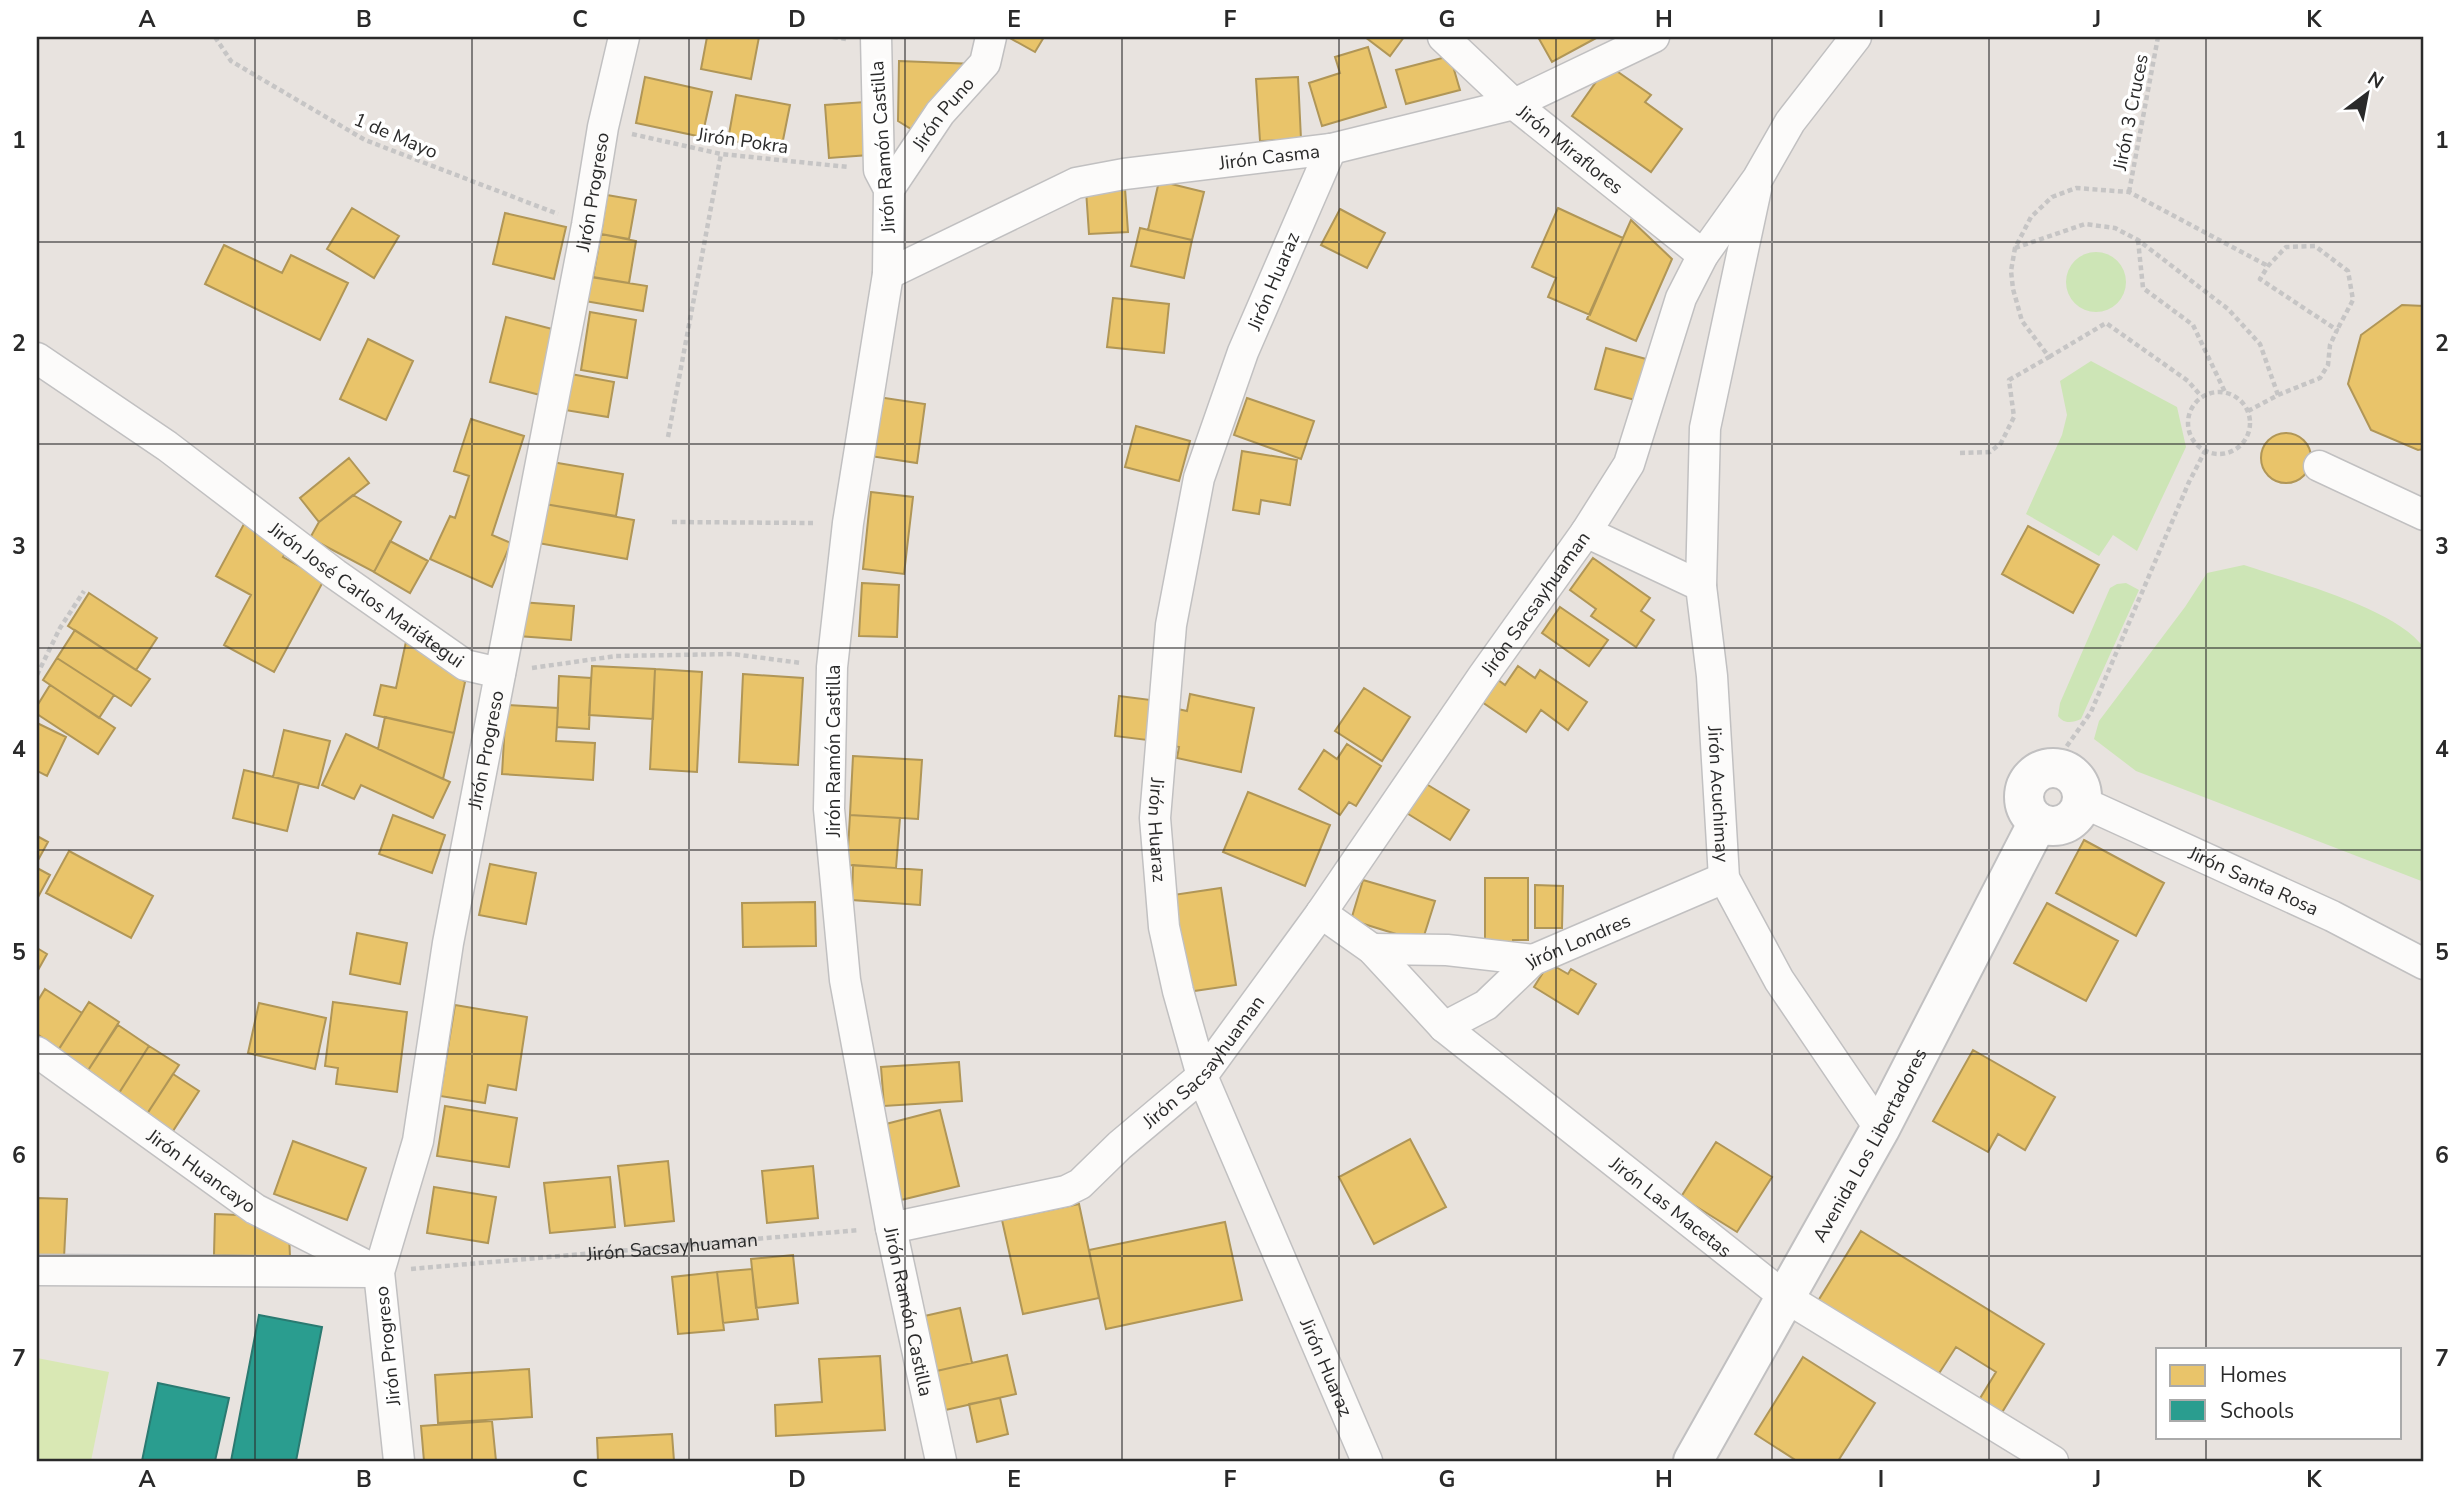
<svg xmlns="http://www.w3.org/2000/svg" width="2461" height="1498" viewBox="0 0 2461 1498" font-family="'Nunito Sans',sans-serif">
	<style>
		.green { fill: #cde5b6 }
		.pitch { fill: #d9e8b4 }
		.homes { fill: #e9c46a; stroke: #b09657; stroke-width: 2 }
		.schools { fill: #2a9d8f; stroke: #2a7a71; stroke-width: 2 }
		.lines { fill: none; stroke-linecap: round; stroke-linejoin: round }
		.street-casing { stroke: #c1c0c1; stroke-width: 33 }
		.secondary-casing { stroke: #c1c0c1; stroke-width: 42 }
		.path { stroke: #c6c5c5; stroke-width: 4.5; stroke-dasharray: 5 3.5; stroke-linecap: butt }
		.street { stroke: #fcfbfa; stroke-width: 30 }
		.secondary { stroke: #fcfbfa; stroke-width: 38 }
		.grid { fill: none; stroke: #2a2a2a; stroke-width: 2; stroke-opacity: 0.55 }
		.labels { text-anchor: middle; stroke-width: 7; stroke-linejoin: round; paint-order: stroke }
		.street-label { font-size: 19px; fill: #2a2a2a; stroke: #fff }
		.neatline { fill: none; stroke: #2a2a2a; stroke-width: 2.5 }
		.grid-label { font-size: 23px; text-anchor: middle; font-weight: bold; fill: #2a2a2a }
	</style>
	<rect width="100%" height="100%" fill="#e8e3df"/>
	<path class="green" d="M2066 282a30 30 0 1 1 60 0a30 30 0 1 1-60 0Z
		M2091,361l86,46 9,40 -49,104 -24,-16 -14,21 -73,-42 36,-79 5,-20 -7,-34z
		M2244,565c47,16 153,43 180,83v234l-288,-111 -42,-32 5,-18 86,-114 22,-34z
		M2126,583l13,7 -58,129c-9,4 -17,5 -23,-3l2,-13 50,-115 7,-4z"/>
	<path class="pitch" d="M37,1358l72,14 -18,89h-54z"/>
	<path class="homes" d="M707,37h52l-8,42 -50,-10z
		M1008,37h36l-9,15z
		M1365,37h39l-14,19z
		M1538,37h60l-46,25z
		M1368,47l18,60 -64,19 -13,-43 31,-10 -5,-16z
		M1450,56l10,34 -54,14 -10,-34z
		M899,61l75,3 -50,66 -13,-1 -13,-8z
		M1608,65l43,30 -6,7 37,27 -31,43 -79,-56z
		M645,77l67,15 -10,45 -66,-14z
		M1298,77l3,62 -41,2 -4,-62z
		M736,95l54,10 -9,45 -53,-10z
		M865,102l4,53 -40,3 -4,-53z
		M1159,181l45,11 -12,48 -44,-10z
		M1125,188l3,44 -39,2 -3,-44z
		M607,195l29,5 -7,39 -28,-5z
		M352,208l47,28 -25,42 -47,-29z
		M1558,208l65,30 -33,77 -42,-18 8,-19 -24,-11z
		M1340,209l45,24 -18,35 -46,-23z
		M505,213l61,14 -12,52 -61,-15z
		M1631,220l41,39 -36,82 -49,-22z
		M1140,228l52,12 -8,38 -53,-12z
		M601,234l35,7 -7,42 -36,-6z
		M224,245l58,28 9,-18 57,28 -28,57 -115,-56z
		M584,276l63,10 -4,25 -64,-11z
		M1113,298l56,6 -5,49 -57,-6z
		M2402,305l22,1v143l-6,1 -47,-20 -23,-46 13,-49z
		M590,312l46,8 -9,58 -46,-8z
		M506,317l50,13 -16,65 -50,-13z
		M368,339l45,22 -27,59 -46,-21z
		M1606,348l40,11 -11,41 -40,-11z
		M571,374l43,8 -6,35 -43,-7z
		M878,397l47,7 -8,59 -47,-7z
		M1247,398l67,23 -13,38 -67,-24z
		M471,419l53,17 -32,99 19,8 -19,44 -62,-28 20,-43 5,2 14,-42 -15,-5z
		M1136,426l54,15 -11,40 -54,-14z
		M2261 458a25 25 0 1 1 50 0a25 25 0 1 1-50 0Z
		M1242,451l55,9 -7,45 -29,-5 -2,14 -26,-4z
		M349,458l20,25 -50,39 -19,-24z
		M552,462l71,12 -7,42 -71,-12z
		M871,492l42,5 -9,77 -41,-5z
		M353,495l48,27 -27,50 -64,-34 9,-16z
		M545,504l89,16 -7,39 -89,-16z
		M245,522l44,24 -6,11 41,23 -50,92 -50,-27 27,-50 -35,-19z
		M2028,526l71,39 -26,48 -71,-39z
		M390,541l38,20 -18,32 -36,-21z
		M1593,558l57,40 -9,13 13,9 -18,27 -45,-31 5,-7 -26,-19z
		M862,583l37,2 -2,52 -38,-1z
		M89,593l68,45 -21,32 -68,-44z
		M520,602l54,4 -3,34 -53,-4z
		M1560,607l48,33 -19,26 -47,-33z
		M75,630l75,49 -19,27 -74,-48z
		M407,637l58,45 -11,51 -80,-18 7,-30 15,3z
		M57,658l57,37 -15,23 -56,-38z
		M592,666l63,3 -2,50 -64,-4z
		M1518,666l17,12 5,-8 47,32 -19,28 -27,-20 -15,22 -47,-32 15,-23 11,8z
		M655,669l47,3 -5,100 -47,-3z
		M743,674l60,4 -5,87 -59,-3z
		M559,676l32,2 -2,51 -32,-2z
		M50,685l65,43 -17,26 -61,-40v-8z
		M1364,688l46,29 -28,44 -47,-30z
		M1190,694l64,14 -13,64 -64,-14 2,-11 -14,-3 8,-36 14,3z
		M1119,696l32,4 -4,40 -32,-4z
		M506,705l52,3 -2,33 39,2 -2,37 -91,-6z
		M385,717l69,16 -11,46 -65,-30z
		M37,723l29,14 -19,39 -10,-5z
		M284,730l46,11 -12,47 -45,-11z
		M346,734l104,48 -17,36 -72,-33 -7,14 -32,-14z
		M1347,744l34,22 -25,40 -7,-4 -9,13 -41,-26 25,-39 13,9z
		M853,756l69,4 -4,59 -68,-4z
		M244,770l55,13 -12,48 -54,-13z
		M1423,782l46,28 -19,30 -45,-28z
		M1248,792l82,33 -25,61 -82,-34z
		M393,815l52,20 -13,38 -53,-19z
		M850,815l50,3 -4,50 -49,-3z
		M37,836l11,6 -11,20z
		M2084,840l80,43 -28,53 -80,-43z
		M69,851l84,45 -22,42 -85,-45z
		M490,864l46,9 -10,51 -47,-9z
		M853,865l69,5 -2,35 -68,-5z
		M37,868l13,7 -13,24z
		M1485,878h43v62h-15v4h-28z
		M1363,880l72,21 -13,41 -71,-22z
		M1535,885l28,1 -1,42h-27z
		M1221,888l15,97 -49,7 -14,-97z
		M815,902l1,44 -73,1 -1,-44z
		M2047,903l71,38 -32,60 -72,-38z
		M357,933l50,10 -7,41 -50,-10z
		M37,948l10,6 -10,18z
		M1549,963l19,11 3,-5 25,15 -18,30 -44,-27z
		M45,989l37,24 -23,36 -22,-15v-32z
		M89,1002l30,20 -34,53 -30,-20z
		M333,1002l74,10 -10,80 -61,-8 2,-16 -13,-2z
		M259,1003l67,15 -11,51 -67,-16z
		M455,1005l72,12 -11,73 -28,-5 -3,18 -45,-7z
		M118,1025l31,21 -32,50 -32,-21z
		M149,1046l30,19 -36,55 -29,-19z
		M1973,1050l82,47 -30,53 -27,-16 -10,18 -55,-31z
		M959,1062l3,39 -78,5 -3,-39z
		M173,1074l26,17 -30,46 -26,-17z
		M445,1106l72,12 -8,49 -72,-11z
		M940,1110l19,76 -58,14 -19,-75z
		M1410,1139l36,68 -72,37 -35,-67z
		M293,1141l73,27 -19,52 -73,-26z
		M1716,1142l56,35 -35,55 -56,-35z
		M668,1161l6,60 -49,5 -7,-60z
		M813,1166l5,52 -51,5 -5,-52z
		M610,1177l5,50 -65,6 -6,-50z
		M434,1187l62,10 -8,46 -61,-10z
		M37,1198l30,1 -3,59 -27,-1z
		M1079,1204l20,94 -76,16 -21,-94z
		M215,1214l48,2 26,18 1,23 -76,-2z
		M1225,1222l17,78 -136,29 -17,-79z
		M1861,1231l183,113 -43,70 -22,-14 17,-28 -40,-25 -18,28 -120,-74z
		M793,1255l5,48 -42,5 -5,-49z
		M752,1269l6,50 -35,4 -6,-51z
		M717,1272l7,58 -46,4 -6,-57z
		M960,1308l12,55 -40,9 -12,-55z
		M1007,1355l9,39 -75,17 -9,-39z
		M880,1356l5,74 -109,6 -1,-31 47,-3 -3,-43z
		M1803,1357l72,46 -37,58h-41l-42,-27z
		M529,1369l3,48 -94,6 -3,-48z
		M1000,1398l8,36 -31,8 -8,-38z
		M492,1421l4,40h-72l-3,-35z
		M672,1434l2,27h-76l-1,-23z"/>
	<path class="schools" d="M259,1315l63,12 -26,134h-65z
		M158,1383l71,15 -14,63h-73z"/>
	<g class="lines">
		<defs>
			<g id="street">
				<path id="s2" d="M876,37l3,133 10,19 -1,85 -40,249 -16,144 -3,142 16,171 46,248 50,233"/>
				<path id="s3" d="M1443,37l71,67 189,151"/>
				<path id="s4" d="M1331,149l-88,203 -44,126 -28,147 -16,193 9,109 14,64 24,85 165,385"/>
				<path id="s5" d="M889,189l51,-76 45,-50 6,-26"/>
				<path id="s6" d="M888,274l188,-91 48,-9 207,-25 183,-45 140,-67"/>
				<path id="s7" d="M37,358l130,88 168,128 130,91 35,8"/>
				<path d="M2319,466l105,49"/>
				<path id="s8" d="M1586,532l115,54 11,90 12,202 55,102 101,149"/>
				<path d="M1701,586l4,-158 51,-239"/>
				<path id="s9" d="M2082,802l250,114 92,48"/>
				<path id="s10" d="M1321,913l51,36 72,78 341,270 268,164"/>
				<path d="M1372,949l75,1 86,10"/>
				<path id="s11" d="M1444,1027l42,-22 47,-45 191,-82"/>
				<path id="s12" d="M37,1052l218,157 124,63"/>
				<path id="s13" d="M891,1228l175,-37 14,-7 40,-39 82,-69 119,-163 162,-237 103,-144 43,-68 52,-166 22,-43 55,-77 32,-56 66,-85"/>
				<path d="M37,1270l335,2"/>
				<path id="s14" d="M399,1461l-20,-189 39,-131 30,-198 139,-718 16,-98 21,-90"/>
			</g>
			<g id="secondary">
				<circle cx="2053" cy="797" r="29"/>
				<path id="s15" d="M1693,1461l187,-332 158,-307"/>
			</g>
		</defs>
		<use href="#street" class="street-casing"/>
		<use href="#secondary" class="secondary-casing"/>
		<g class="path">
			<path d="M215,37l16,24 134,79 193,74"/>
			<path d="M833,37l13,2"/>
			<path d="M632,134l89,20 127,13"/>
			<path d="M2129,192l29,-155"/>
			<path d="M2138,240l5,48 50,37 32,67"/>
			<path d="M2015,248l70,-24 30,4 23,12 90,69 32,35 18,51"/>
			<path d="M2049,357l57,-34 82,58 13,15"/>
			<circle cx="2219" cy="423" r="31"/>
			<path d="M2248,411l30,-16 42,-17 8,-13 2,-20 7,-15 -77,-51 8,-13 18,-19 29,-1 33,25 5,29 -16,30"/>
			<path d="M668,437l53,-283"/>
			<path d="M1960,453l30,-1 11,-9 13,-26 -5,-37 40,-23 -27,-36 -9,-32 -2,-18 4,-23 16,-31 21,-20 24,-9 53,4 139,74"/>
			<path d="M672,522l143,1"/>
			<path d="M532,668l84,-12 117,-2 68,9"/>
			<path d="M37,675l23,-47 24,-37"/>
			<path d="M2052,767l39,-55 98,-230 16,-31"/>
			<path id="s1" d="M411,1269l448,-39"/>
		</g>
		<use href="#street" class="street"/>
		<use href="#secondary" class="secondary"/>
	</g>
	<path class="grid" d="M255,37v1424M472,37v1424M689,37v1424M905,37v1424M1122,37v1424M1339,37v1424M1556,37v1424M1772,37v1424M1989,37v1424M2206,37v1312M37,242h2387M37,444h2387M37,648h2387M37,850h2387M37,1054h2387M37,1256h2387M2206,1437v24"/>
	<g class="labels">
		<g class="street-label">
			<text transform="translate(2130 112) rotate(-79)" y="7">Jirón 3 Cruces</text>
			<text dy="7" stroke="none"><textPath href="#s5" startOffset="93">Jirón Puno</textPath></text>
			<text transform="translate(396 135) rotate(23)" y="7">1 de Mayo</text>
			<text transform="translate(743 140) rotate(8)" y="7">Jirón Pokra</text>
			<text transform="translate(882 147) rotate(-94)" y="7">Jirón Ramón Castilla</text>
			<text dy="7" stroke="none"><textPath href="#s3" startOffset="170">Jirón Miraflores</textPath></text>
			<text dy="7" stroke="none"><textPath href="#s6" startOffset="404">Jirón Casma</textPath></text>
			<text dy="7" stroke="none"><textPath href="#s14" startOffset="1292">Jirón Progreso</textPath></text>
			<text transform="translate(1273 281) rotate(-67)" y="7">Jirón Huaraz</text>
			<text dy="7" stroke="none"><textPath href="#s7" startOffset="406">Jirón José Carlos Mariátegui</textPath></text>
			<text dy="7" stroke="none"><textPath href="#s13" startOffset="936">Jirón Sacsayhuaman</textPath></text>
			<text dy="7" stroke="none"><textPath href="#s14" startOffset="724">Jirón Progreso</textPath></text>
			<text transform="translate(833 751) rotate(-90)" y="7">Jirón Ramón Castilla</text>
			<text dy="7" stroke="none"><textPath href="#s8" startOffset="336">Jirón Acuchimay</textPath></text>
			<text dy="7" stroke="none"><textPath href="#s4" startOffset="710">Jirón Huaraz</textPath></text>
			<text dy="7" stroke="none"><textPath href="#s9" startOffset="189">Jirón Santa Rosa</textPath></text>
			<text dy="7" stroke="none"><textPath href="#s11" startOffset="161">Jirón Londres</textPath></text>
			<text dy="7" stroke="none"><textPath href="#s13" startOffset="369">Jirón Sacsayhuaman</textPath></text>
			<text dy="7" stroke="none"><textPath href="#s15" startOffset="362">Avenida Los Libertadores</textPath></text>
			<text dy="7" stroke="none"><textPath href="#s12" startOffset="203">Jirón Huancayo</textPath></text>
			<text dy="7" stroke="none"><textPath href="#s10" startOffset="458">Jirón Las Macetas</textPath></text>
			<text dy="7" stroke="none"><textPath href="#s1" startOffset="262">Jirón Sacsayhuaman</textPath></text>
			<text dy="7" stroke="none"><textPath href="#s2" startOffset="1288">Jirón Ramón Castilla</textPath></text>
			<text transform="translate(387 1346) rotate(-96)" y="7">Jirón Progreso</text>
			<text dy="7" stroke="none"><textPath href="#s4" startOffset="1278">Jirón Huaraz</textPath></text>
		</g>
	</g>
	<rect width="2461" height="1498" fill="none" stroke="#ffffff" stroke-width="77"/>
	<rect x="2156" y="1348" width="245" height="91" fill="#ffffff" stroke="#aaaaaa" stroke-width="2"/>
	<rect x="2170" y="1365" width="35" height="21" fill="#e9c46a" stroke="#aaaaaa" stroke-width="2"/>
	<text x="2220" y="1382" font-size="21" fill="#2a2a2a">Homes</text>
	<rect x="2170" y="1400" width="35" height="21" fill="#2a9d8f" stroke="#aaaaaa" stroke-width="2"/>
	<text x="2220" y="1418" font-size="21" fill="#2a2a2a">Schools</text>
	<g transform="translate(2367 94) rotate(32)" stroke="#ffffff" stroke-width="5" paint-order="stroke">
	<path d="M0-5L12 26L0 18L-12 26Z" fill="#2a2a2a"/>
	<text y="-10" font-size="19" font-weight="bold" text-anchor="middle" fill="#2a2a2a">N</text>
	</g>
	<rect x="38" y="38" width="2384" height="1422" class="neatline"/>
	<g class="grid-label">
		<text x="147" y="27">A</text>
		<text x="364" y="27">B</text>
		<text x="580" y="27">C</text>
		<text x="797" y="27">D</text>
		<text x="1014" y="27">E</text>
		<text x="1230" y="27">F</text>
		<text x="1447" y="27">G</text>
		<text x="1664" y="27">H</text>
		<text x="1881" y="27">I</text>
		<text x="2097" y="27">J</text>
		<text x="2314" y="27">K</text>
		<text x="19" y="148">1</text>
		<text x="2442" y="148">1</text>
		<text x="19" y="351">2</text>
		<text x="2442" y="351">2</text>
		<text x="19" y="554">3</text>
		<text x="2442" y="554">3</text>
		<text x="19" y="757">4</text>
		<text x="2442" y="757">4</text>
		<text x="19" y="960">5</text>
		<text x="2442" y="960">5</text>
		<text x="19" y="1163">6</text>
		<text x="2442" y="1163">6</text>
		<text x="19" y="1366">7</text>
		<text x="2442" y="1366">7</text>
		<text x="147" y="1487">A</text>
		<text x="364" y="1487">B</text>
		<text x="580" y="1487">C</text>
		<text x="797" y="1487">D</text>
		<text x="1014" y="1487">E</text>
		<text x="1230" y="1487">F</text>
		<text x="1447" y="1487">G</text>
		<text x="1664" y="1487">H</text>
		<text x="1881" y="1487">I</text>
		<text x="2097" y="1487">J</text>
		<text x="2314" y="1487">K</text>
	</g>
</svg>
